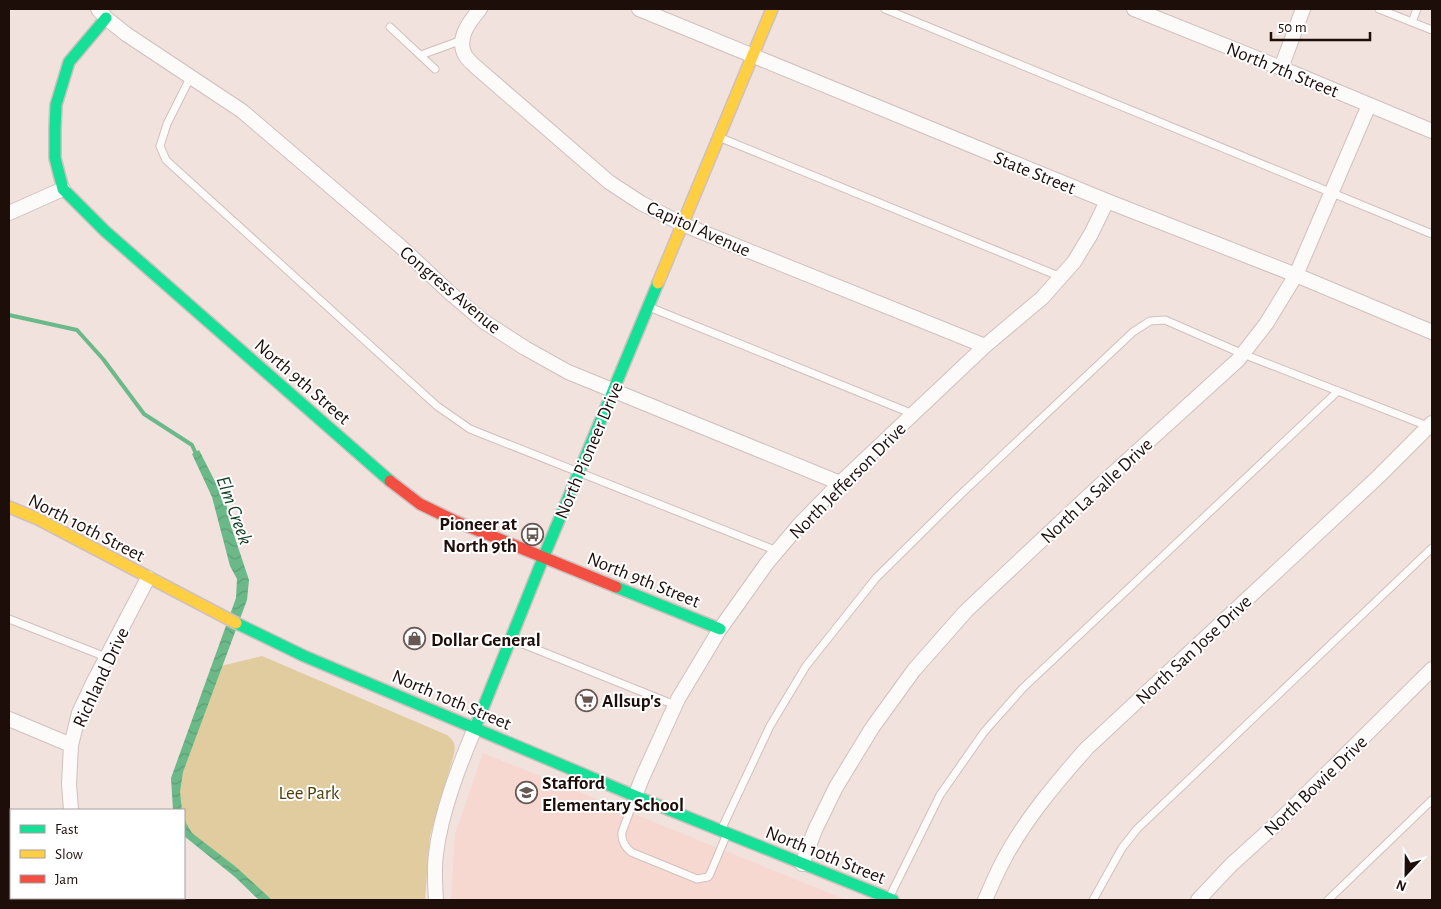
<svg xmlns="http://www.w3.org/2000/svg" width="1441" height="909" viewBox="0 0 1441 909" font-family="'Alegreya Sans',sans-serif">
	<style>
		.built { fill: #f7d8d0 }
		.green { fill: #e0cc9f }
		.water { fill: url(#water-waves) }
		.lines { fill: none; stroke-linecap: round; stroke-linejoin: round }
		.stream { stroke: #6bb988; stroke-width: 4 }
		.lane-casing { stroke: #cfc0bd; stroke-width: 9 }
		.street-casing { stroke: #cfc0bd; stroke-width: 16 }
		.fast-casing { stroke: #cfc0bd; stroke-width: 14 }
		.slow-casing { stroke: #cfc0bd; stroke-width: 14 }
		.jam-casing { stroke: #cfc0bd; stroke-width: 14 }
		.lane { stroke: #fdfbfa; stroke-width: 7 }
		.street { stroke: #fdfbfa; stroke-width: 14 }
		.fast { stroke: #16e098; stroke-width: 11 }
		.slow { stroke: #ffcf43; stroke-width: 11 }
		.jam { stroke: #f24e42; stroke-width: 11 }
		.labels { text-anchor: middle; stroke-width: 4; stroke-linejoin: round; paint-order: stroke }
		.street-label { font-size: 19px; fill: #1d0e0a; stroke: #fff }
		.poi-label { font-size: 19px; font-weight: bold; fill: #1d0e0a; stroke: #fff; text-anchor: start }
		.park-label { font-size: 19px; fill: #4f400b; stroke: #fff }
		.water-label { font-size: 20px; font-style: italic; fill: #154327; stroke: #fff }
	</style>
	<defs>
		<pattern id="water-waves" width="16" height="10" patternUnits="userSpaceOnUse" patternTransform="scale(1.25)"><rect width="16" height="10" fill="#6bb988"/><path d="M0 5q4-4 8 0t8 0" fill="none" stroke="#5c9e74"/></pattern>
	</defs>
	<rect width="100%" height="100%" fill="#f1e2de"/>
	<path class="built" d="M483,753l364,147h-396l4,-66z"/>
	<path class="green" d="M262,656l185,79c7,6 9,9 7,19l-24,82 -5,64h-157l-79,-68 -5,-8v-14h-4v-31l41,-113z"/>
	<path class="water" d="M199,450l27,53 4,20 19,57 -2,20 -64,172 -3,20 2,18h-9l-2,-32 65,-180 1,-19 -7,-13 -18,-69 -20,-43z
		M184,815l2,8 6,10 44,34 36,33h-13l-24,-23 -51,-41z"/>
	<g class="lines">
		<path class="stream" d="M9,315l68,15 26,29 41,55 48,31 5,11"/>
		<defs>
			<path id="lane" d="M885,9l547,225
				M1379,9l53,21
				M1412,22l5,-13
				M390,27l45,42
				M421,55l41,-15
				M191,76l-24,48 -7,22 6,14 271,246 33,23 307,122
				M721,138l340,139
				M649,307l264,107
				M9,619l97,38
				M513,640l162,65
				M635,797l-13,35c-1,8 3,15 9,20l66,27 11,-2 2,-3 16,-38
				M9,818l2,1
				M722,828l48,-102 36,-60 70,-88 83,-82 174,-164 17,-11 15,-1 78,34 187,73
				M890,896l50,-101 44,-63 39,-44 315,-297
				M1093,900l29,-52 15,-19 295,-281
				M1328,900l104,-100"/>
			<path id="street" d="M98,9l8,9 20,16 116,77 158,135 49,46 34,29 42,27 43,24 272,111
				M480,9c-10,12 -24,29 -15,46 2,4 7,8 11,12l133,115 32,21 41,21 303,122
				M639,9l468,192 189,74 136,57
				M1134,9l147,59 151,63
				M1281,68l22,-59
				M9,213l54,-24
				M9,719l62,26
				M635,796l8,-20 35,-77 42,-70 47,-66 33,-39 40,-41 145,-137 57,-48 32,-36 17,-28 16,-33
				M71,810l-2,-26 2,-39 8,-32 14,-30 55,-105
				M802,864l13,-34 21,-43 36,-59 42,-58 52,-59 131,-123 141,-128 28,-36 30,-49 73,-170
				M75,900v-2
				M436,900c-1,-15 -2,-31 0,-46 5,-42 23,-88 39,-126
				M985,900c5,-11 10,-23 16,-35 22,-43 54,-81 86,-117l291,-271 54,-54
				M1198,900l33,-35 43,-39 158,-157"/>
			<path id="fast" d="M106,18l-37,44 -13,43 -1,24v29l8,31 42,42 285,250
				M616,587l104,42
				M236,623l68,33 331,140 258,104
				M475,728l69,-172 114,-273"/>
			<path id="slow" d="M658,283l114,-274
				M9,507l29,12 198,104"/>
			<path id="jam" d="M390,481l30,23 35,17 161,66"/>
		</defs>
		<use href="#lane" class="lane-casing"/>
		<use href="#street" class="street-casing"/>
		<use href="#fast" class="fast-casing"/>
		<use href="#slow" class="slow-casing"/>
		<use href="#jam" class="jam-casing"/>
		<use href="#lane" class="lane"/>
		<use href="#street" class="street"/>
		<use href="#fast" class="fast"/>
		<use href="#slow" class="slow"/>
		<use href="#jam" class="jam"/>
	</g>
	<defs>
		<symbol id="bus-ring" viewBox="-11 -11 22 22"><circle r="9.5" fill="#fff" stroke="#675854" stroke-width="1.5"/><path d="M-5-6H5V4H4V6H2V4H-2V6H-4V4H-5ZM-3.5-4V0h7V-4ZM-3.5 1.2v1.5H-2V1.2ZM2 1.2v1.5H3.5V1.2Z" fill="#675854"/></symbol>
		<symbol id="shop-ring" viewBox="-11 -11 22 22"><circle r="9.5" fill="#fff" stroke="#675854" stroke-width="1.5"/><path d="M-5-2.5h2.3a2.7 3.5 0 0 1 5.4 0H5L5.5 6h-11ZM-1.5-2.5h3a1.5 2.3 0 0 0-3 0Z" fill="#675854"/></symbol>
		<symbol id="supermarket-ring" viewBox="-11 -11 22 22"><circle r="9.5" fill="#fff" stroke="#675854" stroke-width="1.5"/><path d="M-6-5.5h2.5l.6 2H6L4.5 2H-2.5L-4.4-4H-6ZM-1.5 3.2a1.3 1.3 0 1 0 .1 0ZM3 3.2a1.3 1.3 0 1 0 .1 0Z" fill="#675854"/></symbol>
		<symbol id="school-ring" viewBox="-11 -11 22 22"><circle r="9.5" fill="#fff" stroke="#675854" stroke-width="1.5"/><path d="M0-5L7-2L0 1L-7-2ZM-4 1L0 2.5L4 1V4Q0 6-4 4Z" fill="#675854"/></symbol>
	</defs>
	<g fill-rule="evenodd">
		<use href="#bus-ring" x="520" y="522" width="25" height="25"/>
		<use href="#shop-ring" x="402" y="626" width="25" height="25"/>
		<use href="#supermarket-ring" x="574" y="688" width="25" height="25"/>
		<use href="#school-ring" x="514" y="780" width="25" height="25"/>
	</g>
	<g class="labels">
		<g class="street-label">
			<text transform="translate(1283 69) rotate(22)" y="7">North 7th Street</text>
			<text transform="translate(1035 172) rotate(22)" y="7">State Street</text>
			<text transform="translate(699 228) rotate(24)" y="7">Capitol Avenue</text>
			<text transform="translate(451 289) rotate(40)" y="7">Congress Avenue</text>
			<text transform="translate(303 381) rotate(41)" y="7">North 9th Street</text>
			<text transform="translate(588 450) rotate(-67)" y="7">North Pioneer Drive</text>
			<text transform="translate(847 480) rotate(-45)" y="7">North Jefferson Drive</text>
			<text transform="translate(1096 490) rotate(-43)" y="7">North La Salle Drive</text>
			<text transform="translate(87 527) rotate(27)" y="7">North 10th Street</text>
			<text transform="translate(644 579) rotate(22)" y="7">North 9th Street</text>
			<text transform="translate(1193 649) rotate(-43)" y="7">North San Jose Drive</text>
			<text transform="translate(100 677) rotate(-65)" y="7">Richland Drive</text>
			<text transform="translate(452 699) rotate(23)" y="7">North 10th Street</text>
			<text transform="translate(1315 785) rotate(-44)" y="7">North Bowie Drive</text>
			<text transform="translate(826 854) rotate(22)" y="7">North 10th Street</text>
		</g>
		<g class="poi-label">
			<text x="517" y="530" text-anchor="end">Pioneer at<tspan x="517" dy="22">North 9th</tspan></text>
			<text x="431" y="646">Dollar General</text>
			<text x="602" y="707">Allsup's</text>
			<text x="542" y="789">Stafford<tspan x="542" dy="22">Elementary School</tspan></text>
		</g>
		<g class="park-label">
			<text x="309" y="799">Lee Park</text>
		</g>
		<g class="water-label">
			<text transform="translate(235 510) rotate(70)" y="7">Elm Creek</text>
		</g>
	</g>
	<rect width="1441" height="909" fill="none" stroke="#1d0e0a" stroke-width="20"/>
	<rect x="10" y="809" width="175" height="90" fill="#ffffff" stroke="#a59f9d"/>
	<rect x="20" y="825" width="25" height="8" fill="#16e098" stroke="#a59f9d"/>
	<text x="55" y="834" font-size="15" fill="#1d0e0a">Fast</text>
	<rect x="20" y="850" width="25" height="8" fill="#ffcf43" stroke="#a59f9d"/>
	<text x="55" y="859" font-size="15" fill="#1d0e0a">Slow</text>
	<rect x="20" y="875" width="25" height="8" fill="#f24e42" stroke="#a59f9d"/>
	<text x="55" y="884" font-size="15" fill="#1d0e0a">Jam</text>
	<g transform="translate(1406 874) rotate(202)" stroke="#ffffff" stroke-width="4" paint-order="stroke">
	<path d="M0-4L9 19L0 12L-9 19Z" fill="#1d0e0a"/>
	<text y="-8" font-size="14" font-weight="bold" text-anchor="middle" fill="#1d0e0a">N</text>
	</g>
	<path d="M1271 32v8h99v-8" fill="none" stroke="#1d0e0a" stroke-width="2.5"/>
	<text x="1278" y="32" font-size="15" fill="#1d0e0a" stroke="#ffffff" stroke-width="4" paint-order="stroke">50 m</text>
</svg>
